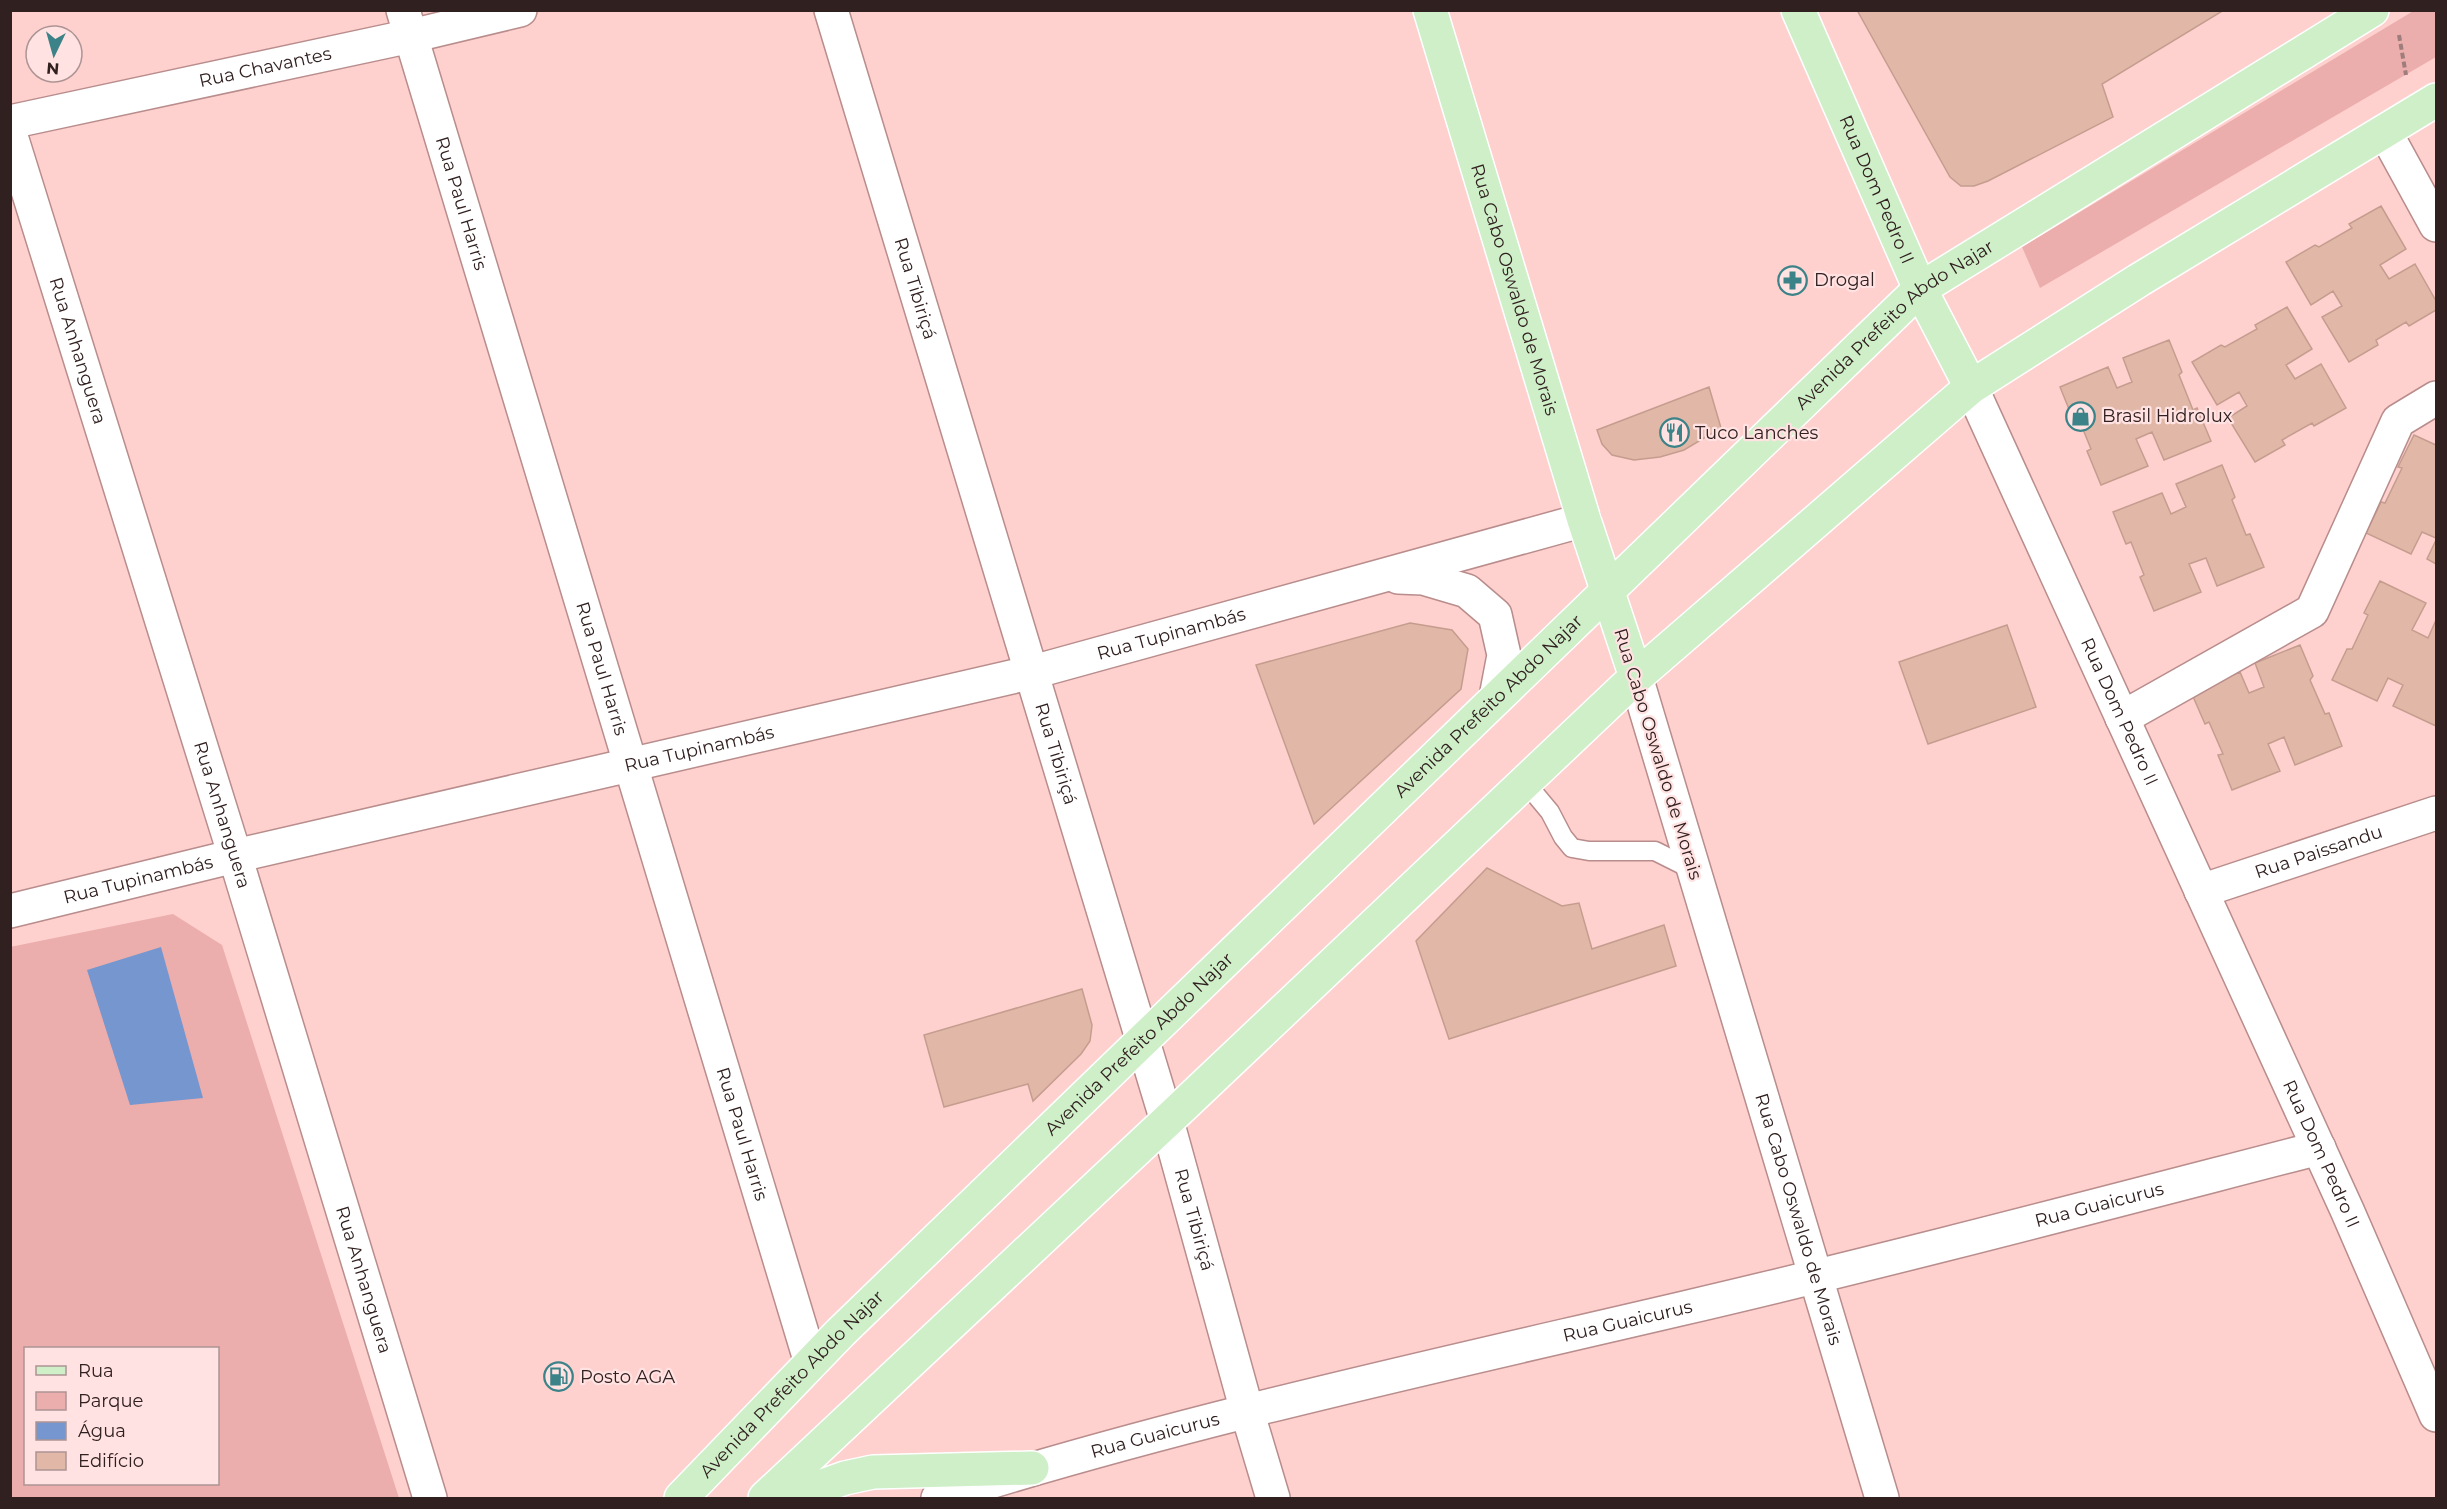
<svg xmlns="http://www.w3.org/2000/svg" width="2447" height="1509" font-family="Montserrat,sans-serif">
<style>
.green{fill:#ebaeac;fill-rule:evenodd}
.water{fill:#7596cf}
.building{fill:#e1b8a8;stroke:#c59d8e;stroke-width:1.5}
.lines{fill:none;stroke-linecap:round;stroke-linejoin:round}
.service-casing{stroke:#b88d8c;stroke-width:21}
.minor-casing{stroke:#b88d8c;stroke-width:36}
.tertiary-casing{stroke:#b88d8c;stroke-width:36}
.secondary-casing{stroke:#b88d8c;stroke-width:36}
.primary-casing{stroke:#fff;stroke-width:36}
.path{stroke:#9e7d7c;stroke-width:4;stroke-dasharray:6 3;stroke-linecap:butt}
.service{stroke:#fff;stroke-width:18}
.minor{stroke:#fff;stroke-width:33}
.tertiary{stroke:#fff;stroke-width:33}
.secondary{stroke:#fff;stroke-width:33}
.primary{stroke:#ceefc8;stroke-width:33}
.labels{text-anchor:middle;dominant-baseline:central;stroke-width:4.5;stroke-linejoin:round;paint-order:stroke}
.street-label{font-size:18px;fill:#312020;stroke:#ffe2e1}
.poi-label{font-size:18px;fill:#312020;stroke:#ffe2e1;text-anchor:start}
</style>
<rect width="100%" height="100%" fill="#fed0ce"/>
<path class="green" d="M2415,10L2436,11V57L2040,288L2022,247Z
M173,914L222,945L399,1498H11L10,947ZM26,1348H218V1484H26Z"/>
<path class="water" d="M161,947L203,1098L130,1105L87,970Z"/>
<path class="building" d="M1857,10H2224L2102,84L2113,117L1988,181L1974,186H1961L1950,177Z
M2381,206L2406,249L2380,265L2389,279L2415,264L2436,301V310L2409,326L2406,322L2376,340L2378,345L2349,362L2322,317L2342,306L2333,291L2311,305L2286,262L2315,245L2319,247L2352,228L2349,224Z
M2287,307L2312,349L2286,365L2295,379L2321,364L2346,408L2314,426L2312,423L2282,440L2285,445L2255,462L2228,418L2247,406L2239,392L2217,405L2192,362L2221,345L2225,347L2257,329L2255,325Z
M2169,340L2182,372L2179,375L2193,410L2197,408L2211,441L2164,460L2152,432L2136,439L2148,466L2101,485L2087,451L2091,449L2078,417L2073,419L2060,387L2108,367L2117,388L2132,382L2123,358Z
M1709,387L1721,428L1684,450L1660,457L1634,460L1612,455L1602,444L1597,430Z
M2414,435L2436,445V538L2422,532L2411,554L2366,533L2381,502L2385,503L2402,468L2398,467Z
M2222,465L2235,497L2232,500L2246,535L2250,534L2264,567L2217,586L2206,558L2189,564L2201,592L2154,611L2140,577L2144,575L2131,542L2126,544L2113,512L2162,493L2171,514L2186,507L2176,484Z
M2436,540V564L2427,559Z
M2380,581L2426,603L2412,630L2428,638L2436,620V726L2393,706L2403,685L2388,678L2377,701L2332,680L2347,649H2352L2368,615L2364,613Z
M1410,623L1452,630L1468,649L1461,689L1314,824L1256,665Z
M2007,625L2036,707L1928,744L1899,662Z
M2300,645L2313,676L2310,680L2325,714L2329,713L2342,746L2295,765L2284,737L2268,744L2280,771L2232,790L2218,755L2223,754L2209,722L2205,724L2191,692L2240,672L2249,693L2264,687L2255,663Z
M1487,868L1562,906L1579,903L1592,949L1664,925L1676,966L1449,1039L1416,941Z
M1082,989L1092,1025L1090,1041L1081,1054L1033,1101L1028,1084L944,1107L924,1035Z"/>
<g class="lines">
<defs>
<path id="service" d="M1525,782L1550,812L1563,837L1572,848L1589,851H1655L1693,870"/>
<g id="minor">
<path id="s1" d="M403,10L811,1363"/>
<path id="s2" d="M831,10L1167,1121L1247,1411L1273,1498"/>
<path id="s3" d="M10,122L411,36L520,10"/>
<path d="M2385,132L2436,225"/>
<path id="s4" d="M10,133L235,856L430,1498"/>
<path d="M1398,577L1423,578L1467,591L1495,615L1504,655L1496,697"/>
<path d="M2122,718L2312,611L2398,421L2436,398"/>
<path id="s5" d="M2201,891L2436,813"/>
<path id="s6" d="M10,911L235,856L1033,672L1584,520"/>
<path id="s7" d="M938,1498C1181,1421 1432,1367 1680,1309C1894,1259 2106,1203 2319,1148"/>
</g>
<g id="tertiary">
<path id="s8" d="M1636,677L1882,1498"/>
</g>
<g id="secondary">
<path id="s9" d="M1971,387L2347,1210L2436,1415"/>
</g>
<g id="primary">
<path id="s10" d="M1430,10L1584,520L1636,677"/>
<path id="s11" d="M1798,10L1920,289L1971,387"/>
<path id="s12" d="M681,1498L840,1333L1920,289L2372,10"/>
<path d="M765,1498L1167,1121L1636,677L1971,387L2139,280L2436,100"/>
<path d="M796,1498L817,1488L845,1478L873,1472L1032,1468"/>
</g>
</defs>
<use href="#service" class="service-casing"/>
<use href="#minor" class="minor-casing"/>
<use href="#tertiary" class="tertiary-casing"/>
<use href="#secondary" class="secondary-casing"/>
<use href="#primary" class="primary-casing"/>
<path class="path" d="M2399,35L2406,75"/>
<use href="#service" class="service"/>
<use href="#minor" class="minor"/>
<use href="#tertiary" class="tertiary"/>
<use href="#secondary" class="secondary"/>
<use href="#primary" class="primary"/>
</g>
<defs>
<symbol id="pharmacy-ring" viewBox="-11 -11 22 22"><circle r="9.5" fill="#ffe2e1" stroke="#3b8388" stroke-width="1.5"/><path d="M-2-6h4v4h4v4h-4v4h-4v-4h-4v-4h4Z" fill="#3b8388"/></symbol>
<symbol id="shop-ring" viewBox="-11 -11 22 22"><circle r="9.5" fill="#ffe2e1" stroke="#3b8388" stroke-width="1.5"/><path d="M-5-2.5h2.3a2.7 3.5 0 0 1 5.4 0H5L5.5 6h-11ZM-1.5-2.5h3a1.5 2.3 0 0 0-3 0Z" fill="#3b8388"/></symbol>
<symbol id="restaurant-ring" viewBox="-11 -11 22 22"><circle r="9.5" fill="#ffe2e1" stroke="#3b8388" stroke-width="1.5"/><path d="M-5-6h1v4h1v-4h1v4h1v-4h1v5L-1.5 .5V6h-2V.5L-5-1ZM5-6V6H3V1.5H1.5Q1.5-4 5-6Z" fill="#3b8388"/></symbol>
<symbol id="fuel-ring" viewBox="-11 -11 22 22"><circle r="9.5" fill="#ffe2e1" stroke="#3b8388" stroke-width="1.5"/><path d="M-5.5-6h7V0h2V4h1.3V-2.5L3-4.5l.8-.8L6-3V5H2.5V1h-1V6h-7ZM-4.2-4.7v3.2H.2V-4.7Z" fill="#3b8388"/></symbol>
</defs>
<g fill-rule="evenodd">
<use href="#pharmacy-ring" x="1776" y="264" width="33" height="33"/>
<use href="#shop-ring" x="2064" y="400" width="33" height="33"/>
<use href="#restaurant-ring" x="1658" y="416" width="33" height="33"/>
<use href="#fuel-ring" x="542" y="1360" width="33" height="33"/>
</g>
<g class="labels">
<g class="street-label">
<text stroke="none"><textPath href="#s3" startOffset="261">Rua Chavantes</textPath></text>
<text stroke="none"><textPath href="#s11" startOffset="196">Rua Dom Pedro II</textPath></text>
<text stroke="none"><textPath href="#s1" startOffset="202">Rua Paul Harris</textPath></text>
<text stroke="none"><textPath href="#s2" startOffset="291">Rua Tibiriçá</textPath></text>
<text stroke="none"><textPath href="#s10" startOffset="292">Rua Cabo Oswaldo de Morais</textPath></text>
<text stroke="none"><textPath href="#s12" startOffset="1689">Avenida Prefeito Abdo Najar</textPath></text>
<text stroke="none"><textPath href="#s4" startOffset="228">Rua Anhanguera</textPath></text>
<text stroke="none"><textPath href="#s6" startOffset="1194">Rua Tupinambás</textPath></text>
<text stroke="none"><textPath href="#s1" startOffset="688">Rua Paul Harris</textPath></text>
<text stroke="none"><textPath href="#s12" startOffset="1131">Avenida Prefeito Abdo Najar</textPath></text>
<text stroke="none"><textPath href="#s9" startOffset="357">Rua Dom Pedro II</textPath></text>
<text stroke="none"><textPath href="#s6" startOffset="708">Rua Tupinambás</textPath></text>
<text stroke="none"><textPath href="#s2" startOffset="777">Rua Tibiriçá</textPath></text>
<text transform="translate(1658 754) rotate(73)">Rua Cabo Oswaldo de Morais</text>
<text stroke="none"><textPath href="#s4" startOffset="714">Rua Anhanguera</textPath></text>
<text stroke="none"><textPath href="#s5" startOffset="124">Rua Paissandu</textPath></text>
<text stroke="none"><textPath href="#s6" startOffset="132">Rua Tupinambás</textPath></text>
<text stroke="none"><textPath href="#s12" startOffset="645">Avenida Prefeito Abdo Najar</textPath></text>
<text stroke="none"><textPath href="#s1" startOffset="1174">Rua Paul Harris</textPath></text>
<text stroke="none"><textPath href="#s9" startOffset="843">Rua Dom Pedro II</textPath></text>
<text stroke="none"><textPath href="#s7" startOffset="1198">Rua Guaicurus</textPath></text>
<text stroke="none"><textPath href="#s2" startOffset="1263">Rua Tibiriçá</textPath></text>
<text stroke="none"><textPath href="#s8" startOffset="566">Rua Cabo Oswaldo de Morais</textPath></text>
<text stroke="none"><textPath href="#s4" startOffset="1200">Rua Anhanguera</textPath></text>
<text stroke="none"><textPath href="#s7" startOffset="712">Rua Guaicurus</textPath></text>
<text stroke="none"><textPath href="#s12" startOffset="159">Avenida Prefeito Abdo Najar</textPath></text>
<text stroke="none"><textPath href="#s7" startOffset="226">Rua Guaicurus</textPath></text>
</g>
<g class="poi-label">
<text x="1814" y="280">Drogal</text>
<text x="2102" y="416">Brasil Hidrolux</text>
<text x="1695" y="433">Tuco Lanches</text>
<text x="580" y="1377">Posto AGA</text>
</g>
</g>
<rect width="2447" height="1509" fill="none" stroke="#312020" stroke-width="24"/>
<rect x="24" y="1347" width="195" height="138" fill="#ffe2e1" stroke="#ad9494" stroke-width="1.5"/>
<rect x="36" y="1366" width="30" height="9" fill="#ceefc8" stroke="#ad9494" stroke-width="1.5"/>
<text x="78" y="1377" font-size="18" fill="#312020">Rua</text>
<rect x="36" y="1392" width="30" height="18" fill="#ebaeac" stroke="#ad9494" stroke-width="1.5"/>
<text x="78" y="1407" font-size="18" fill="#312020">Parque</text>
<rect x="36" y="1422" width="30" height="18" fill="#7596cf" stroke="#ad9494" stroke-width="1.5"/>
<text x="78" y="1437" font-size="18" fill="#312020">Água</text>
<rect x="36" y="1452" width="30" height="18" fill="#e1b8a8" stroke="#ad9494" stroke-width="1.5"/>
<text x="78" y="1467" font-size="18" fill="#312020">Edifício</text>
<g transform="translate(54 54) rotate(185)"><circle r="28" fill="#ffe2e1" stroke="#ad9494" stroke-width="1.5"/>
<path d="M0-4.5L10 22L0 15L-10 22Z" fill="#3b8388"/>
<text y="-9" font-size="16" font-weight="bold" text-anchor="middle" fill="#312020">N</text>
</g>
</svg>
